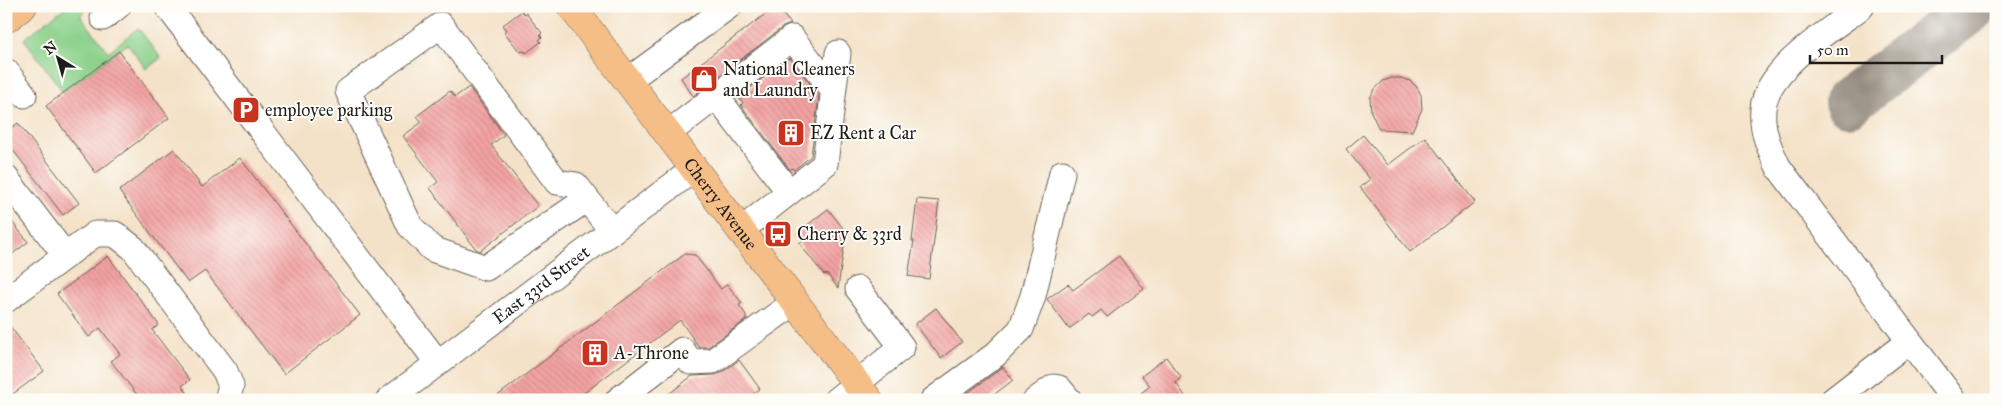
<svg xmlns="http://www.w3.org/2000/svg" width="2002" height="406" font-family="'IM FELL Great Primer',serif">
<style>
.green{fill:#8cd18b;stroke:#547654}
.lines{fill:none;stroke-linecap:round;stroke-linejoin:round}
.taxiway{stroke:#887f72;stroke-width:48}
.building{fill:url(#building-back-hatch)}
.minor-casing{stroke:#686158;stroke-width:27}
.major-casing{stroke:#686158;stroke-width:29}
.minor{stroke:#fff;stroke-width:25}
.major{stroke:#f6be87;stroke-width:28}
.labels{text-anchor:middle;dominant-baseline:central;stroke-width:4;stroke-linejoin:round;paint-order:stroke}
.poi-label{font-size:18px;fill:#1c1c1c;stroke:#fdfcf7;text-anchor:start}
.street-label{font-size:18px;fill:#1c1c1c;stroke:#fdfcf7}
</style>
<defs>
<pattern id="building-back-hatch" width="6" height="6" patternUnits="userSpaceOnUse" patternTransform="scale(1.25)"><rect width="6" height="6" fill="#f2a2a1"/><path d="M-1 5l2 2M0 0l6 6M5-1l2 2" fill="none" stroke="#cf8b8a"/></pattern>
</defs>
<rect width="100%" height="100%" fill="#fdfcf7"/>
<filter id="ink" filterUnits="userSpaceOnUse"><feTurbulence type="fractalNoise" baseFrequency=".02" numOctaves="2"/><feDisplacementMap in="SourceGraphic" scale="10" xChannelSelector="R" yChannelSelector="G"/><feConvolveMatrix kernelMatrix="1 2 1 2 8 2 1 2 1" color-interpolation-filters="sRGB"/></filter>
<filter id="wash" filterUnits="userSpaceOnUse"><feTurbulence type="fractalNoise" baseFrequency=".0096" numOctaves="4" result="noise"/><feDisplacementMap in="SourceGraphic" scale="20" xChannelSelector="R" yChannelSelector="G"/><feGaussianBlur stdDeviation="1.12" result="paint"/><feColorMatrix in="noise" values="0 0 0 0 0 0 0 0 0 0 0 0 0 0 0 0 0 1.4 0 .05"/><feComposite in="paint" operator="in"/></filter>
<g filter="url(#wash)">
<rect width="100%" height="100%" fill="#f4e2c8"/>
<path class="green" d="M67,6H91L80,15L108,52L138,28L161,58L146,69L128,44L63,92L24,39Z"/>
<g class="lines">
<path class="taxiway" d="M1848,102L1975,6"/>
</g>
<g id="blocks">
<path class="building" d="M776,6L791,24L783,27L693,96L681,78Z
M522,11L524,14L526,13L533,22L542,33L540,35L542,37L539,40L541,42L526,53L525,51L520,52L504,32L507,30L503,25Z
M119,51L169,118L96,173L46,106Z
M790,58L819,95L811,156L794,170L792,168L790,170L741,105L743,103L738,97Z
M1392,78H1401L1410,81L1417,87L1421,95L1422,109L1412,131L1379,129L1371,112L1370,98L1374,90L1383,81Z
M469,87L504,135L491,145L538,206L480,251L476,249L430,188L438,182L403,136L422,122L417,116L450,91L455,97Z
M18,123L79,203L63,215L6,141V132Z
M1363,135L1388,165L1425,137L1475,202L1410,252L1360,187L1370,179L1346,149Z
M174,149L202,187L240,158L360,315L284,374L205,271L188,283L119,191Z
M917,199L939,201L929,279L908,276L914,241H912Z
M828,209L846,232L838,288L827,274L824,275L799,243L803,241L797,233Z
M6,214L28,242L6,259Z
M685,254L695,255L721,289L727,284L742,303L739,305L746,315V320L708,347H699L680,320L575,400H492Z
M108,256L159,325L152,330L190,380L182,386L193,400H141L111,361L120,354L100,328L89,337L57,294Z
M1119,256L1144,289L1107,317L1101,310L1092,317L1089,314L1069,329L1047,299L1068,284L1073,290Z
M936,308L962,342L941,358L915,324Z
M6,321L44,371L6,399Z
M1166,357L1181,377L1176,383L1188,400H1132L1150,386L1142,376Z
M739,360L760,389L746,400H661L692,376L714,375L721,373Z
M1003,367L1013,380L987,400H958Z"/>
</g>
</g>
<g filter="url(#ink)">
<use href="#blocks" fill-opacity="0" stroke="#686158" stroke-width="1"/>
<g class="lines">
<defs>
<g id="minor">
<path d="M167,6L438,363"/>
<path d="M1862,6C1831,30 1766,68 1763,109C1761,131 1770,150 1779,168L1954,400"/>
<path d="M103,18L118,6"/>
<path d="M6,71L24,95"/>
<path d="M627,81L729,6"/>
<path d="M716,96L789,192"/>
<path d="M667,134L792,38L833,90"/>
<path d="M6,178L65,255"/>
<path d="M587,199L486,268L432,249L410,226L348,91L441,25L557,182L576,185L612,231"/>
<path d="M740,231L825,164L838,53"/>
<path d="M6,300L95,234H115L133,248L225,371L231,386L227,400"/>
<path id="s1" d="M389,400L694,169"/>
<path d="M618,400L682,350L691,362L713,361L795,302"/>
<path d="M836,400L902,347L858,289"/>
<path d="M933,400L995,355L1021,329L1033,296L1062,173"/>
<path d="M1036,400L1054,387L1059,388L1069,400"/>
<path d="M1833,400L1909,341"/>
</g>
<g id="major">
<path id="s2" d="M571,6L869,400"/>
<path d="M6,19L23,6"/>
</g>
</defs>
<use href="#minor" class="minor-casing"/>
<use href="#major" class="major-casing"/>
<use href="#minor" class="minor"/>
<use href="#major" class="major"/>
</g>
</g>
<defs>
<symbol id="shop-square" viewBox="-11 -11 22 22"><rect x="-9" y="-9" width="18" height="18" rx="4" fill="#c8321e" stroke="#fdfcf7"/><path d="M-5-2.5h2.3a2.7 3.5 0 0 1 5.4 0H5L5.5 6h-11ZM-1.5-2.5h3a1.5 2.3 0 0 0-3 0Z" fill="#fff"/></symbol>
<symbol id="parking-square" viewBox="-11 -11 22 22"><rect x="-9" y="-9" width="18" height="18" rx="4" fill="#c8321e" stroke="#fdfcf7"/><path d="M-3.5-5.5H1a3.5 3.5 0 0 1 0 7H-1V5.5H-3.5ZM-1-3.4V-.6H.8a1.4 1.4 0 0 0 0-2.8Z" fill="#fff"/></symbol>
<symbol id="building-square" viewBox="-11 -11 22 22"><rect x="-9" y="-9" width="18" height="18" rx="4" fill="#c8321e" stroke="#fdfcf7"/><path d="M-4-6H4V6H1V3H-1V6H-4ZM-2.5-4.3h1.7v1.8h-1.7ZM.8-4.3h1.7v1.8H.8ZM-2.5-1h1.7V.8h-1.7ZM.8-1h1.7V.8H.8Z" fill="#fff"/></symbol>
<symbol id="bus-square" viewBox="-11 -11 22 22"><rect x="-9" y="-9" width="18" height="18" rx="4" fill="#c8321e" stroke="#fdfcf7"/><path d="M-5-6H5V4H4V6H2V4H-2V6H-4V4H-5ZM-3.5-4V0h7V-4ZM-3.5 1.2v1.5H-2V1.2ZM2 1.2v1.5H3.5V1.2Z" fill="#fff"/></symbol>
</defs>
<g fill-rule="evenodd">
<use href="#shop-square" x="688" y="63" width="32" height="32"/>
<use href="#parking-square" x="230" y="94" width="32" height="32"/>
<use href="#building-square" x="775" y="117" width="32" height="32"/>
<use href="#bus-square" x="762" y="218" width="32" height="32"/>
<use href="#building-square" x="579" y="337" width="32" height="32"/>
</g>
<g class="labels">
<g class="poi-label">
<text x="723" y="69">National Cleaners<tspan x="723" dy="21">and Laundry</tspan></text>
<text x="265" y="110">employee parking</text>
<text x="810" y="133">EZ Rent a Car</text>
<text x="797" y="234">Cherry &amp; 33rd</text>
<text x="614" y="353">A-Throne</text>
</g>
<g class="street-label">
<text stroke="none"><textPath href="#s2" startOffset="248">Cherry Avenue</textPath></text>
<text stroke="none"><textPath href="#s1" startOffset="191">East 33rd Street</textPath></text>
</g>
</g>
<rect width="2002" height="406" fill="none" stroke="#fdfcf7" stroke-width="25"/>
<g transform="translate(58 58) rotate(323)" stroke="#fdfcf7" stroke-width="4" paint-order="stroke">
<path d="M0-4L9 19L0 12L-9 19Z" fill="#1c1c1c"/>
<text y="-8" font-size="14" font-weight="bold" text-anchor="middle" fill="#1c1c1c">N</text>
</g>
<path d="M1810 55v8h132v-8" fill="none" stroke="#1c1c1c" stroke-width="2.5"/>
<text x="1817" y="55" font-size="15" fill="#1c1c1c" stroke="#fdfcf7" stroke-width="4" paint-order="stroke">50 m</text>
</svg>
